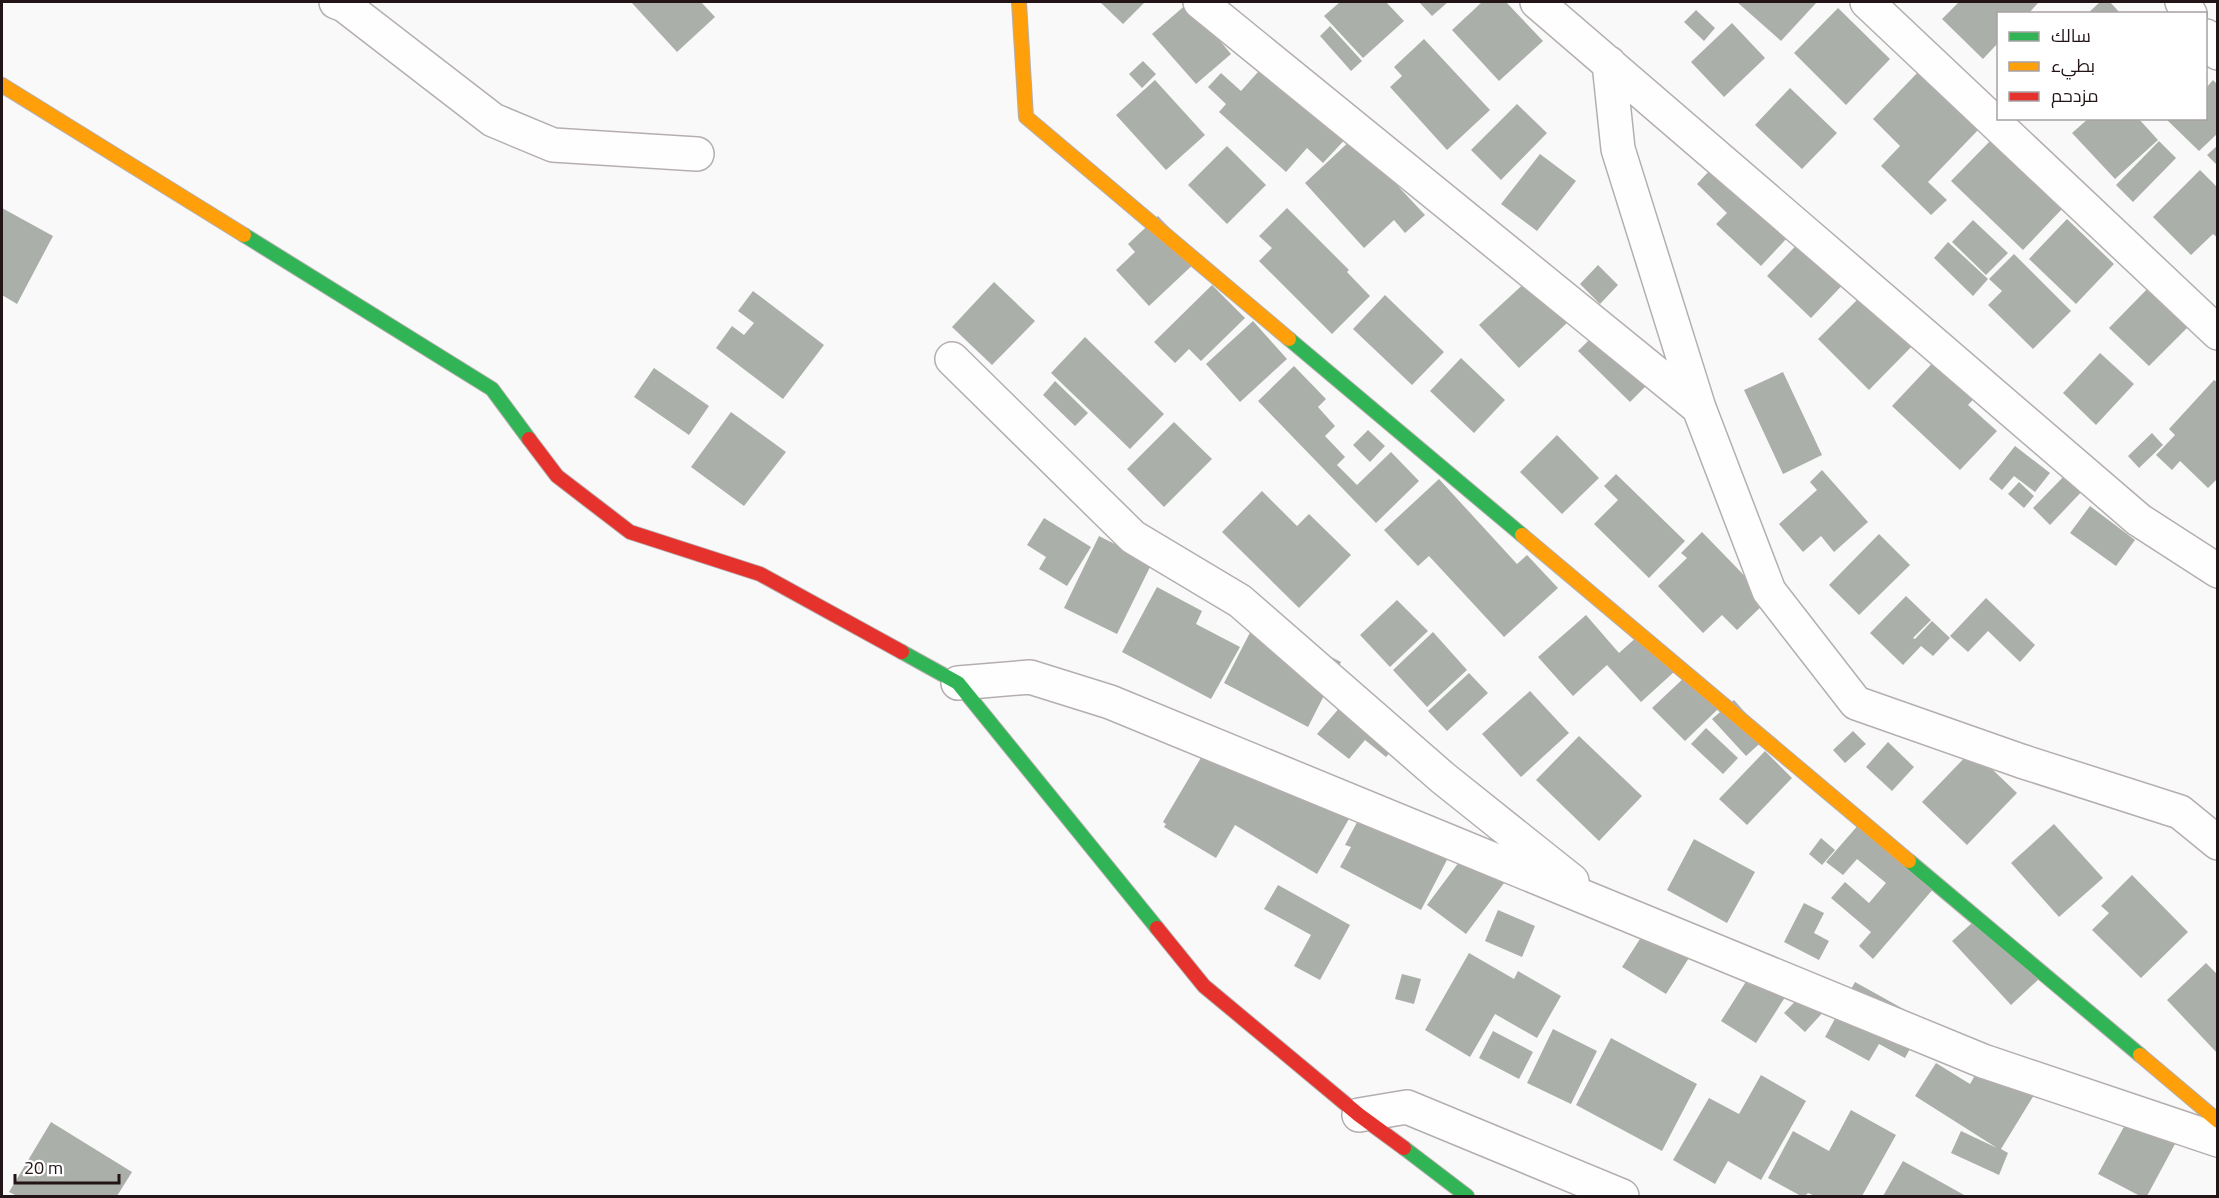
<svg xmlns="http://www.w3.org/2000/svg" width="2219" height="1198" font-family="'Titillium Web',Cairo,sans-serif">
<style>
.building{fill:#abafaa}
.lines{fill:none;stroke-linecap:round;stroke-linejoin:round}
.street-casing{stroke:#b5aeaf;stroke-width:36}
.fast-casing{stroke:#b5aeaf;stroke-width:16}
.slow-casing{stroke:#b5aeaf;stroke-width:16}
.jam-casing{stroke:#b5aeaf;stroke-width:16}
.street{stroke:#fefefe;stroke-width:33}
.fast{stroke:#30b455;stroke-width:14}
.slow{stroke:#ff9f0a;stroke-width:14}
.jam{stroke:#e5322d;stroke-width:14}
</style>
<rect width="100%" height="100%" fill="#f9f9f9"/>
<path class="building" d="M631,2H701L715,17L677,52Z
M1100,2H1145L1123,24Z
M1340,2H1386L1404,21L1363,58L1324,16Z
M1419,2H1448L1432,16Z
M1482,2H1506L1543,41L1499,81L1452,30Z
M1737,2H1817L1781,41Z
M1959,2H2036L2038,3L2028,14H1998V43L1983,59L1942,19Z
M2100,2H2110L2121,14H2087Z
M1188,3L1231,54L1196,84L1152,34Z
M1838,8L1890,59L1846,105L1794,53Z
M1696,10L1715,28L1704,41L1684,22Z
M1732,23L1765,58L1724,97L1691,62Z
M1330,26L1362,61L1351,71L1320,36Z
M1424,39L1490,110L1447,150L1390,87L1402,76L1394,67Z
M1274,54L1351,133L1323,163L1307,148L1286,172L1219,112L1226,104L1208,87L1221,73L1241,91Z
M1143,61L1156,74L1142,88L1129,74Z
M1920,70L1980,128L1928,182L1947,200L1931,215L1881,166L1900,146L1873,119Z
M1155,80L1205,135L1166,170L1116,115Z
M2213,80L2218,85V133L2199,151L2165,118H2206V88Z
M1790,88L1837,133L1802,169L1755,125Z
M1517,104L1547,133L1501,180L1471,150Z
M2089,118H2138L2158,140L2115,179L2072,133Z
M1353,138L1425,215L1405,233L1394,220L1364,248L1305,183Z
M1991,140L2062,209L2023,250L1951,181Z
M2159,141L2176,158L2133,202L2116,185Z
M2218,145V166L2207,155Z
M1227,146L1266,185L1227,224L1188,185Z
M1726,153L1801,223L1761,266L1716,224L1727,213L1697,184Z
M1540,154L1576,181L1537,231L1501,204Z
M2200,170L2218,188V238L2213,234L2191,255L2153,217Z
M2,208L53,236L17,304L2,295Z
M1287,208L1349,270L1347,272L1370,296L1332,334L1259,261L1272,248L1259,236Z
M1158,216L1199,259L1149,306L1116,270L1135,252L1128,244Z
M2067,219L2114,264L2076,304L2029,259Z
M1973,220L2008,253L1986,275L1952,242Z
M1808,233L1852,275L1811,318L1767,276Z
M1948,242L1988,279L1973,296L1934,258Z
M2014,254L2071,311L2033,349L1988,305L2002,291L1989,279Z
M1598,265L1618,285L1600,304L1580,284Z
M1529,279L1568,322L1519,368L1479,325Z
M2155,281L2195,320L2149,366L2109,328Z
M994,282L1035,321L992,365L952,327Z
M1212,285L1245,318L1201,361L1189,349L1175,363L1154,342Z
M1872,285L1922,336L1869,390L1818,339Z
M753,291L824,345L783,399L716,348L732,326L744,335L754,323L738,311Z
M1385,295L1444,352L1412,385L1353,329Z
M1253,321L1287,359L1240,402L1206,364Z
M1597,332L1649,383L1630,402L1578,351Z
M1085,337L1164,414L1130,449L1051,373Z
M2100,353L2134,384L2096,425L2063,393Z
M1940,355L1980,392L1968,405L1997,431L1960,470L1892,406Z
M1461,358L1505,400L1474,433L1430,391Z
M1294,366L1326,399L1318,407L1335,426L1325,436L1345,457L1337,465L1357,485L1391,452L1419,481L1376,523L1258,401Z
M654,368L709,406L689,435L634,397Z
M1783,372L1822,455L1783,474L1744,390Z
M2214,380L2218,383V478L2208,488L2180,461L2172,470L2156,455L2175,435L2169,429Z
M1055,381L1088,413L1075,426L1043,395Z
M731,412L786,452L744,506L691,467Z
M1174,422L1212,459L1164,507L1127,469Z
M1368,430L1385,446L1370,462L1353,445Z
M2152,433L2163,445L2139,468L2128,456Z
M1557,435L1599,478L1562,514L1520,472Z
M2015,446L2050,473L2035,492L2014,476L2002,490L1989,479Z
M1822,470L1868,522L1834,552L1821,536L1803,552L1779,524L1817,490L1810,482Z
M2069,471L2086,487L2050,525L2033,508Z
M1616,474L1685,541L1649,578L1594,524L1618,500L1604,486Z
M1439,479L1517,564L1527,555L1558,588L1504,637L1429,556L1418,566L1384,530Z
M2019,482L2034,496L2024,508L2008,494Z
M1262,491L1297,526L1309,514L1351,555L1299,608L1222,532Z
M2090,506L2135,540L2116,566L2070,533Z
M1044,518L1091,547L1067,586L1039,569L1046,557L1027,545Z
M1702,532L1768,600L1737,630L1722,615L1703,633L1658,586L1687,558L1681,553Z
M1879,534L1910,565L1859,615L1829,585Z
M1099,536L1152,563L1117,634L1064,608Z
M1157,587L1202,611L1196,624L1240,647L1211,699L1122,652Z
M1906,596L1931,620L1913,638L1915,639L1932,621L1950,638L1933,656L1921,646L1903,665L1870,633Z
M1986,598L2035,645L2020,662L1988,631L1968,652L1950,636Z
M1397,600L1428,631L1390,667L1360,635Z
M1586,615L1619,653L1639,635L1674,672L1641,702L1607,665L1573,696L1538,657Z
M1257,619L1341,662L1308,727L1224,683Z
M1433,632L1467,670L1427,707L1393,670Z
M1469,673L1488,693L1447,731L1428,711Z
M1687,675L1719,708L1685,741L1652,708Z
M1530,691L1569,733L1521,777L1482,734Z
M1347,699L1399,742L1386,757L1365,740L1349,759L1317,734Z
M1734,700L1767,737L1746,756L1712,719Z
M1706,728L1738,758L1723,774L1691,744Z
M1853,731L1866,744L1845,763L1833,750Z
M1215,734L1353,812L1317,874L1235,825L1216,858L1164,827L1166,824L1163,822Z
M1579,736L1642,796L1599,841L1536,780Z
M1888,742L1914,767L1892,791L1866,767Z
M1972,750L2017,793L1967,845L1922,802Z
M1765,751L1792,778L1747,825L1719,799Z
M1364,809L1450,854L1421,910L1340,867L1351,847L1345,845Z
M1860,823L1934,888L1873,959L1859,946L1871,932L1831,898L1845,882L1869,903L1886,883L1857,859L1843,875L1826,862Z
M2054,824L2103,878L2059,917L2011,863Z
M1821,838L1835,850L1822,865L1809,854Z
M1694,839L1755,872L1727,923L1667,890Z
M1474,842L1513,871L1466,934L1427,905Z
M2132,875L2188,932L2141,978L2092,930L2109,913L2101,906Z
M1278,885L1350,925L1320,980L1294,966L1311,935L1264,909Z
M1804,903L1824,913L1814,933L1829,941L1819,960L1784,942Z
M1498,910L1535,926L1522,957L1485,941Z
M1658,911L1701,939L1666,994L1622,967Z
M1982,914L2041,977L2011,1005L1952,941Z
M1469,953L1514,979L1518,971L1561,996L1537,1038L1495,1014L1470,1057L1425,1030Z
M1761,958L1796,980L1756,1043L1721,1021Z
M2206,963L2218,975V1054L2167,1000Z
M1402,974L1421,979L1414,1004L1395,999Z
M1855,982L1925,1021L1905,1058L1879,1044L1869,1061L1825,1037Z
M1806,990L1826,1009L1805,1032L1784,1013Z
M1553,1029L1597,1051L1571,1104L1527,1083Z
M1493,1031L1533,1052L1519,1079L1479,1058Z
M1611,1038L1697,1084L1662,1151L1576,1105Z
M1985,1058L2037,1090L2001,1149L2008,1153L1999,1175L1951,1153L1961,1131L1997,1148L1915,1096L1936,1063L1970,1084Z
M1761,1075L1806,1101L1761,1180L1728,1161L1715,1184L1673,1160L1709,1098L1739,1114Z
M2136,1105L2182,1131L2147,1196H2140L2098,1174Z
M1851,1110L1896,1135L1862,1196H1815L1808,1193L1805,1196H1801L1768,1178L1793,1131L1829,1151Z
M51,1122L132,1172L117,1196H17L9,1192Z
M1903,1161L1966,1196H1883Z"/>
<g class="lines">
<defs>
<path id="street" d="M336,2L344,5L493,120L553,145L697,154
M1200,2L1699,408
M1537,2L2139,520L2218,571
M1867,2L2218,333
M2182,2L2190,14
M2206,36L2218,53
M1609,63L1618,149L1699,408L1769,591L1856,703L2021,761L2180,812L2218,843
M952,359L1133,537L1240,601L1443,778L1572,881
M958,683L1030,677L1110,702L1983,1061L2218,1140
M1359,1115L1407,1107L1622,1196"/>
<path id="fast" d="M244,235L492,389L529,439
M1289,339L1522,535
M902,652L958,683L1157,928
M1909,861L2140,1055
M1404,1148L1467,1196"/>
<path id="slow" d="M1019,2L1026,117L1289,339
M2,85L244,235
M1522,535L1909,861
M2140,1055L2218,1121"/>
<path id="jam" d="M529,439L557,476L630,532L760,574L902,652
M1157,928L1204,986L1359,1115L1404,1148"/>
</defs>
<use href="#street" class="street-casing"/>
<use href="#fast" class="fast-casing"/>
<use href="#slow" class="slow-casing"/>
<use href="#jam" class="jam-casing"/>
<use href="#street" class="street"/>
<use href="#fast" class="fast"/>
<use href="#slow" class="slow"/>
<use href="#jam" class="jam"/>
</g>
<rect width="2219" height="1198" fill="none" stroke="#231517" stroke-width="6"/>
<rect x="1997" y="12" width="210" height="108" fill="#ffffff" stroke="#a7a1a2" stroke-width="1.5"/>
<rect x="2009" y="32" width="30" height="9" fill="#30b455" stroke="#a7a1a2" stroke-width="1.5"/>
<text x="2051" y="42" font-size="18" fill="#231517">سالك</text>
<rect x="2009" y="62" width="30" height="9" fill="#ff9f0a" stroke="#a7a1a2" stroke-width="1.5"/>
<text x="2051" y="72" font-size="18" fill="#231517">بطيء</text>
<rect x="2009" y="92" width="30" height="9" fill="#e5322d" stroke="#a7a1a2" stroke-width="1.5"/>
<text x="2051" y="102" font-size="18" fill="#231517">مزدحم</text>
<path d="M15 1174v9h104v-9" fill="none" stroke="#231517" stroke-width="3"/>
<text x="24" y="1174" font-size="18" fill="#231517" stroke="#ffffff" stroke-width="4.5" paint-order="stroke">20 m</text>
</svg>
